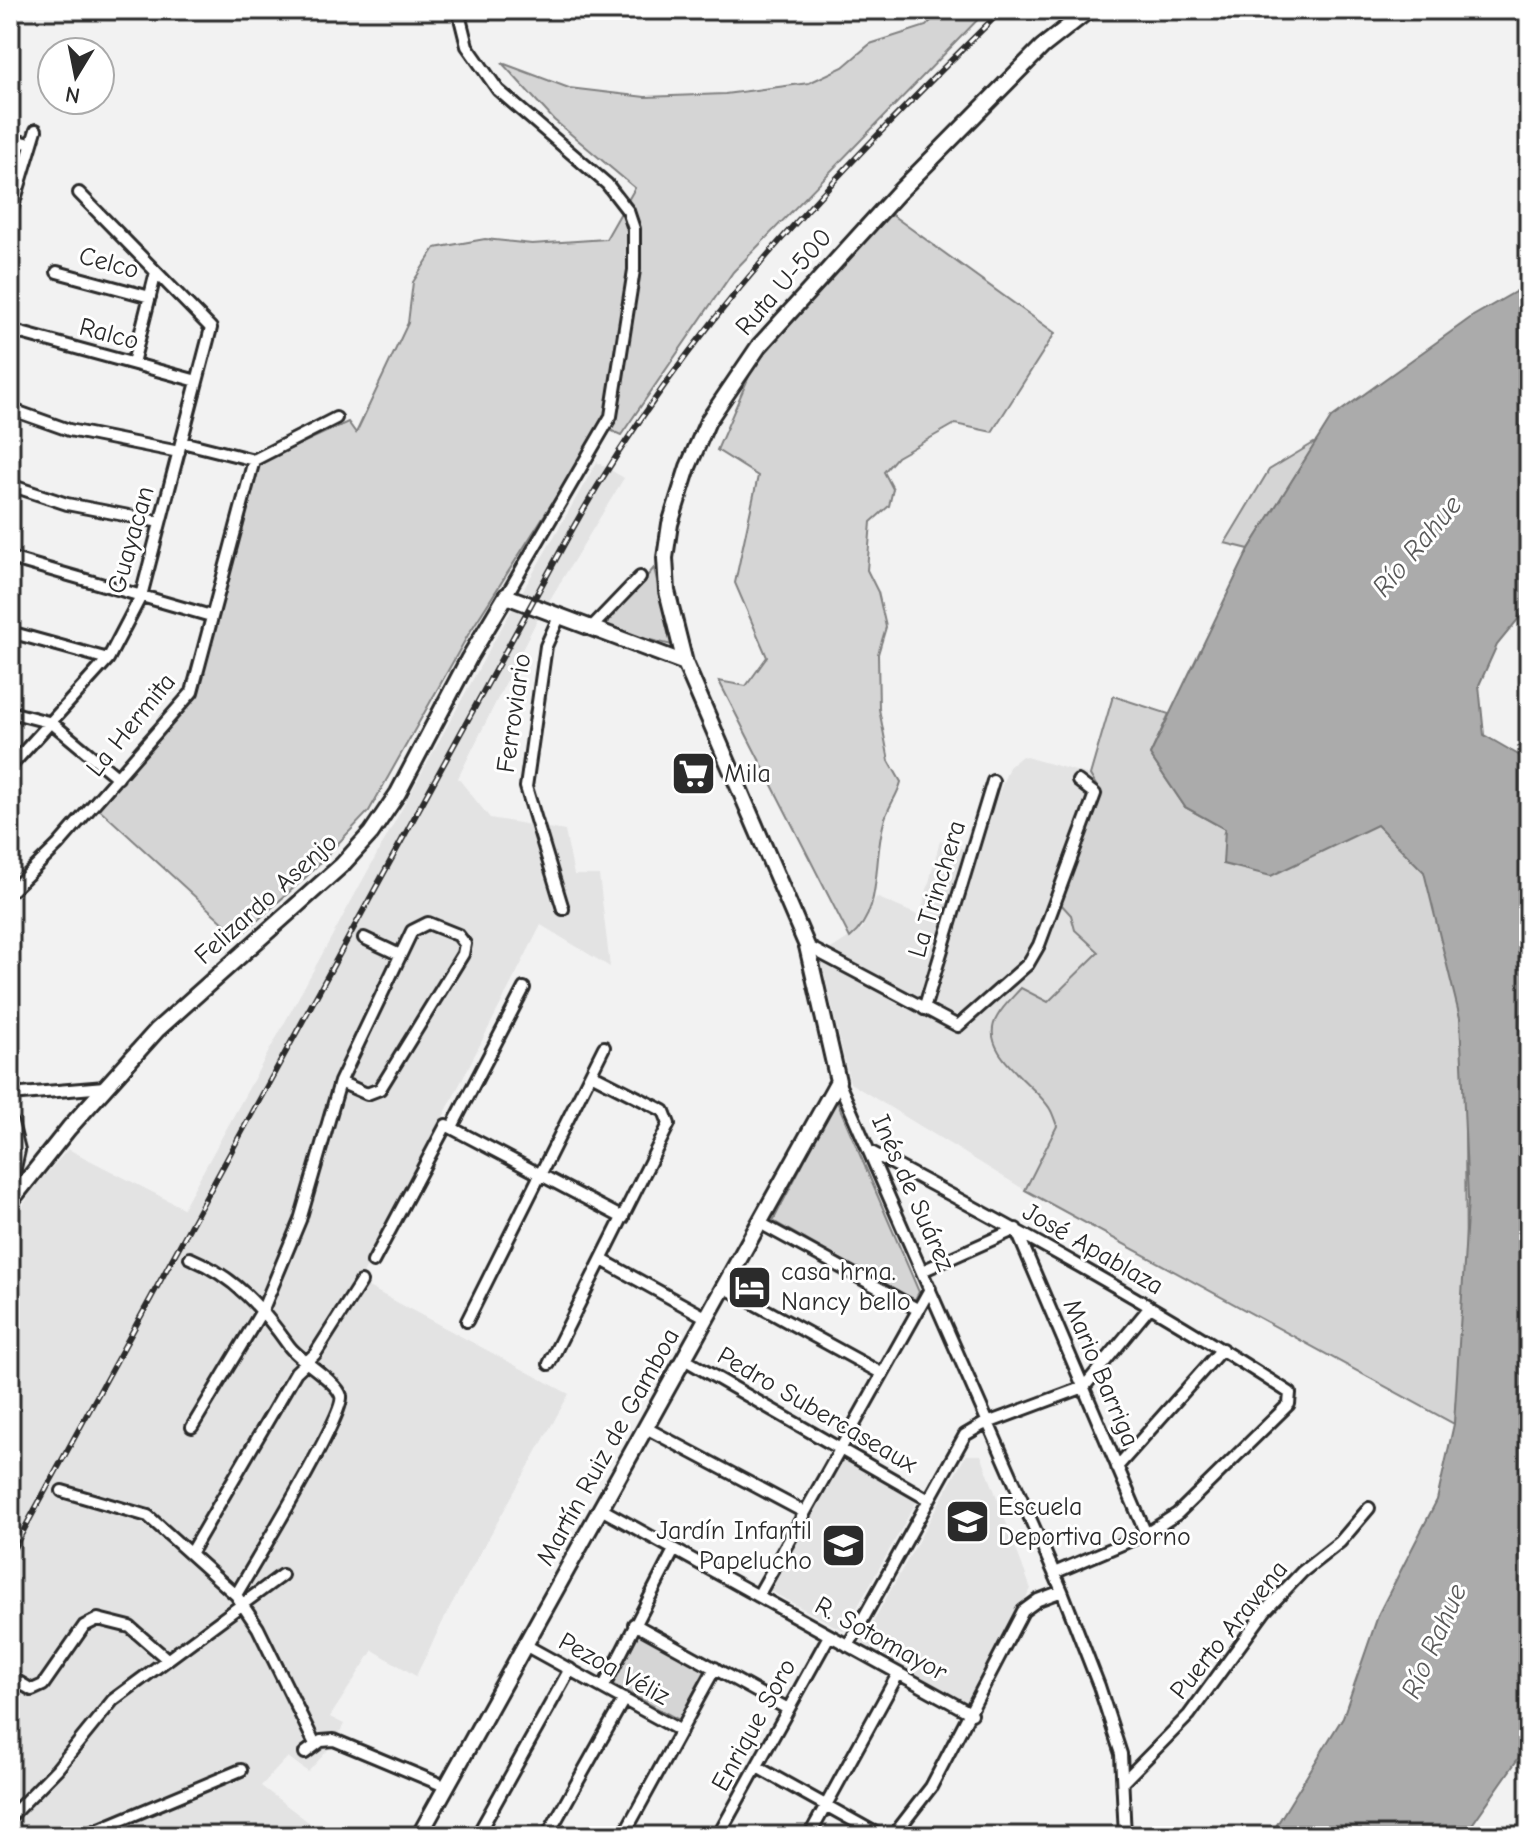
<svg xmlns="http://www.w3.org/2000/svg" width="1539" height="1846" font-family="'Comic Neue',sans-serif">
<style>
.built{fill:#e3e3e3}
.green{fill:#d5d5d5;stroke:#808080;stroke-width:2}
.water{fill:#ababab;stroke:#787878;stroke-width:2}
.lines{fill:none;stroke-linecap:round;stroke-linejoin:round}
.street-casing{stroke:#2b2b2b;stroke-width:16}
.secondary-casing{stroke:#2b2b2b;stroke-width:20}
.street{stroke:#fff;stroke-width:10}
.secondary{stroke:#fff;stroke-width:14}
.rail-casing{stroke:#2b2b2b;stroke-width:6}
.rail{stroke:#fff;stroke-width:3;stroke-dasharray:9;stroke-linecap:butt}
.labels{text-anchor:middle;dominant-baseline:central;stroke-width:6;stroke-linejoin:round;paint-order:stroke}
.street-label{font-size:26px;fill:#2b2b2b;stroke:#fff}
.poi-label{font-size:26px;fill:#2b2b2b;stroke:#fff;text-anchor:start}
.water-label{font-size:28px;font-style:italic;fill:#585858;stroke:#fff}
</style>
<rect width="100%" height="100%" fill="#f2f2f2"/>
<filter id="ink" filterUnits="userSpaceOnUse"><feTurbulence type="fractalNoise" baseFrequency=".0125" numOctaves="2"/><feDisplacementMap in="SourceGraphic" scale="16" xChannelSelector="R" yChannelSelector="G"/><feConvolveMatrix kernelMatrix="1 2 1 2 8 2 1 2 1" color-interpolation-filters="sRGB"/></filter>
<g filter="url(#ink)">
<path class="built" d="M597,462L624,478L535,624L458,778L490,818L565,831L574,875H599L610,967L541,925L359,1282L569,1394L450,1607L416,1676L373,1650L330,1717L344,1724L335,1742L308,1772L288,1757L261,1786L327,1836H10V1226L33,1189L68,1149L183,1208L495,639Z
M1022,756L1090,775L1100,792L1060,903L1071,915L1075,930L1099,952L999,1051L1012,1070L1050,1106L1057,1126L1025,1190L850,1083L820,956L862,929L876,897L920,916L940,841L975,853L1009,767Z
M966,1455H981L1031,1589L966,1703L860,1645Z
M843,1459L917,1501L844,1631L770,1591Z"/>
<path class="green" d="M941,10H987L733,272L621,435L601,426L468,635L369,811L307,876L239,937L97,807L193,696L246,498L259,463L348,422L356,433L408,323L413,282L435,248L485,239L532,244L606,239L635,188L554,120L502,63L569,88L645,97L725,94L809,83L843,67L870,44L926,26Z
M892,215L1055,333L992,432L955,424L897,457L884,472L893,489L889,506L871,522L867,570L878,592L886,627L878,654L879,709L889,761L901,782C897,797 887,808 884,822C872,863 884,910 850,938L719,681L746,686L767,657L735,583L758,476L717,450L753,367L882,220Z
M1317,441L1249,549L1225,543L1269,470Z
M654,568L672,645L602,629Z
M1113,696L1169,714L1150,755L1185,807L1225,829L1224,832L1237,823L1379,812L1434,867L1471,1016L1465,1128L1466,1276L1454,1424L1025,1190L1057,1126C1055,1121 1053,1114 1050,1109C1037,1085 976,1052 997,1017C1003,1006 1013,997 1021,988L1048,1002L1099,952L1075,930L1071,915L1060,903L1100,792L1090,775Z
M836,1099L919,1292L914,1301L773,1221Z
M637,1632L706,1669L679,1720L610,1683Z"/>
<path class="water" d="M1529,284V606L1497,645L1479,685L1484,735L1529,761V1743L1464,1836H1270L1343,1717L1379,1613L1437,1500L1454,1424L1468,1199L1460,1018L1424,872L1377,825L1271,876L1223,864L1225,829L1185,807L1150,755L1249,549L1331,418L1473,316Z"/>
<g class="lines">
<defs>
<path id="street" d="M458,10L467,46L498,90L607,184L628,211L634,229V270L611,416L506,596
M10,139L31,144
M10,216L36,130
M57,272L150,297
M10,330L197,381
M133,363L156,272
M10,409L69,430L179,452
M182,442L254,460
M10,485L67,504L160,522
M10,558L211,616
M559,617L546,646L526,787L563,909
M591,628L640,577
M10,632L108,659
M10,712L52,723L118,778
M10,767L108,659L141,596L211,328L79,193
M10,892L58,845L192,692L254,460L336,418
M364,938L400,955
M807,946L958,1026L1028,964L1039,945L1095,794L1078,781
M924,1009L993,781
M838,1081L1062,1591L1099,1686L1121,1754L1125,1836
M10,1095L105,1087
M453,1125L524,988
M869,1151C1012,1227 1154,1305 1290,1393L1289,1404L1177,1514L1146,1534L1054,1573
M760,1223L917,1309
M190,1258C235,1277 261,1307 289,1346C300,1361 337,1381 341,1396C346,1413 251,1569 236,1595
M602,1260L707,1318
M373,1262L446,1125L623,1218
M922,1271L1016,1229L1146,1534
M724,1287L881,1373
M467,1321L604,1047
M684,1359L929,1500
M549,1364L669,1124L664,1111L591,1074
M192,1427L263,1309L300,1220L340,1082L412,931L428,923L458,935L465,944L463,954L380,1089L367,1094L340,1082
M646,1428L804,1512
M1117,1467L1222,1349
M62,1491L148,1516L236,1595L258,1628L315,1744
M601,1509L972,1714
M191,1552L296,1372L315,1354L361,1282
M758,1596L930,1289
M634,1624L788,1709
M525,1645L681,1731
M848,1646L965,1435L982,1425L1084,1387L1150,1307
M10,1677L32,1690L43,1685L84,1626L98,1619L130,1627L167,1659
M603,1688L674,1550
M305,1753L321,1741L334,1740L447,1787
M757,1767L881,1836
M1124,1781L1189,1715L1265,1611L1302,1572L1340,1542L1369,1508
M10,1817L57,1769L113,1700L282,1575
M83,1836L241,1770
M477,1836L570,1669
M547,1836L624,1699
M623,1836L715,1668
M718,1836L829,1636
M809,1836L898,1674
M893,1836L931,1787L1023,1611L1038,1600L1062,1591"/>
<path id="secondary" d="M10,1123L17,1150L10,1181
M10,1202L69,1128L157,1030L342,865L371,833L398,793L469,658L506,596L685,663
M419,1836L838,1081L807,946L685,663L667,591L665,558L670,524L688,467L708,421L759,346L897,194L1042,47L1089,10"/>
</defs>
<use href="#street" class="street-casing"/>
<use href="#secondary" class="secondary-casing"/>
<use href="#street" class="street"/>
<use href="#secondary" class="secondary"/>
<defs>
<path id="rail" d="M10,1555L573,528C688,324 837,173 1002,10"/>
</defs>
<use href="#rail" class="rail-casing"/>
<use href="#rail" class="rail"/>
</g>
</g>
<defs>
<symbol id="supermarket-square" viewBox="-11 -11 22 22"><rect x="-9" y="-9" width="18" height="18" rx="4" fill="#2b2b2b" stroke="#fff"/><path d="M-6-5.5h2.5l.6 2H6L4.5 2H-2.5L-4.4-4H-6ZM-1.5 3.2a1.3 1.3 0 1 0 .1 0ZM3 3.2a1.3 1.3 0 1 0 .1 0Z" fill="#fff"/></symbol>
<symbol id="hotel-square" viewBox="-11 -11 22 22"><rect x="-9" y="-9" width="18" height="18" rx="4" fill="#2b2b2b" stroke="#fff"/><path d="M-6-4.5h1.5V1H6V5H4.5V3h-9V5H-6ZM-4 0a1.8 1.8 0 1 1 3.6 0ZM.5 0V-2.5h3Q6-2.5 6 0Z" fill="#fff"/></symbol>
<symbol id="school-square" viewBox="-11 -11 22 22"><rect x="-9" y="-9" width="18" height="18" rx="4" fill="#2b2b2b" stroke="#fff"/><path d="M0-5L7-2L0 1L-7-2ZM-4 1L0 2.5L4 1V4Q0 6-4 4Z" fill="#fff"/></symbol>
</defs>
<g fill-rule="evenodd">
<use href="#supermarket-square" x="668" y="748" width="51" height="51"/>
<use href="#hotel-square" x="724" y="1262" width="51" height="51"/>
<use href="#school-square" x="942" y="1496" width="51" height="51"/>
<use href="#school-square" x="818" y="1520" width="51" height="51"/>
</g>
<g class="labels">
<g class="street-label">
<text transform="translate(109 263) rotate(15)">Celco</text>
<text transform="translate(784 282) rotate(-49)">Ruta U-500</text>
<text transform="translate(109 334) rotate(15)">Ralco</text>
<text transform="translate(131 540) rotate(-74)">Guayacan</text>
<text transform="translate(514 713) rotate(-82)">Ferroviario</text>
<text transform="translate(131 725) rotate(-51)">La Hermita</text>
<text transform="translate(937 889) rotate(-73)">La Trinchera</text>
<text transform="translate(266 899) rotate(-42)">Felizardo Asenjo</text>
<text transform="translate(913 1193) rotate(66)">Inés de Suárez</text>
<text transform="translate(1093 1249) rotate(30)">José Apablaza</text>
<text transform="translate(1101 1373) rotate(67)">Mario Barriga</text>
<text transform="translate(817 1410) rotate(30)">Pedro Subercaseaux</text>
<text transform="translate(608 1447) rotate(-61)">Martín Ruiz de Gamboa</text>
<text transform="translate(1229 1630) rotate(-51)">Puerto Aravena</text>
<text transform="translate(881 1639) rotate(29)">R. Sotomayor</text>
<text transform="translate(614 1669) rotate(29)">Pezoa Véliz</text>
<text transform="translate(754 1725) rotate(-61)">Enrique Soro</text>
</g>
<g class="poi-label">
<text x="724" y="774">Mila</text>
<text x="781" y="1272">casa hrna.<tspan x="781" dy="30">Nancy bello</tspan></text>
<text x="998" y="1507">Escuela<tspan x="998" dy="30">Deportiva Osorno</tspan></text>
<text x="812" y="1531" text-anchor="end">Jardín Infantil<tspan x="812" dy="30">Papelucho</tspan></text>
</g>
<g class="water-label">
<text transform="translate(1417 546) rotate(-50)">Río Rahue</text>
<text transform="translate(1434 1641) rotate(-66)">Río Rahue</text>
</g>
</g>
<rect width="1539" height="1846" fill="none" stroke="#fff" stroke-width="40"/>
<rect x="20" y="20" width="1499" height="1806" fill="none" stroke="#2b2b2b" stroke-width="3" filter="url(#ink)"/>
<g transform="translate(76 76) rotate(190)"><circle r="38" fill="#ffffff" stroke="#aaaaaa" stroke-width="2"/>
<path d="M0-6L14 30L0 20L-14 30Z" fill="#2b2b2b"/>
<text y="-12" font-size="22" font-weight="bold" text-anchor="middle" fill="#2b2b2b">N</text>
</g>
</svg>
